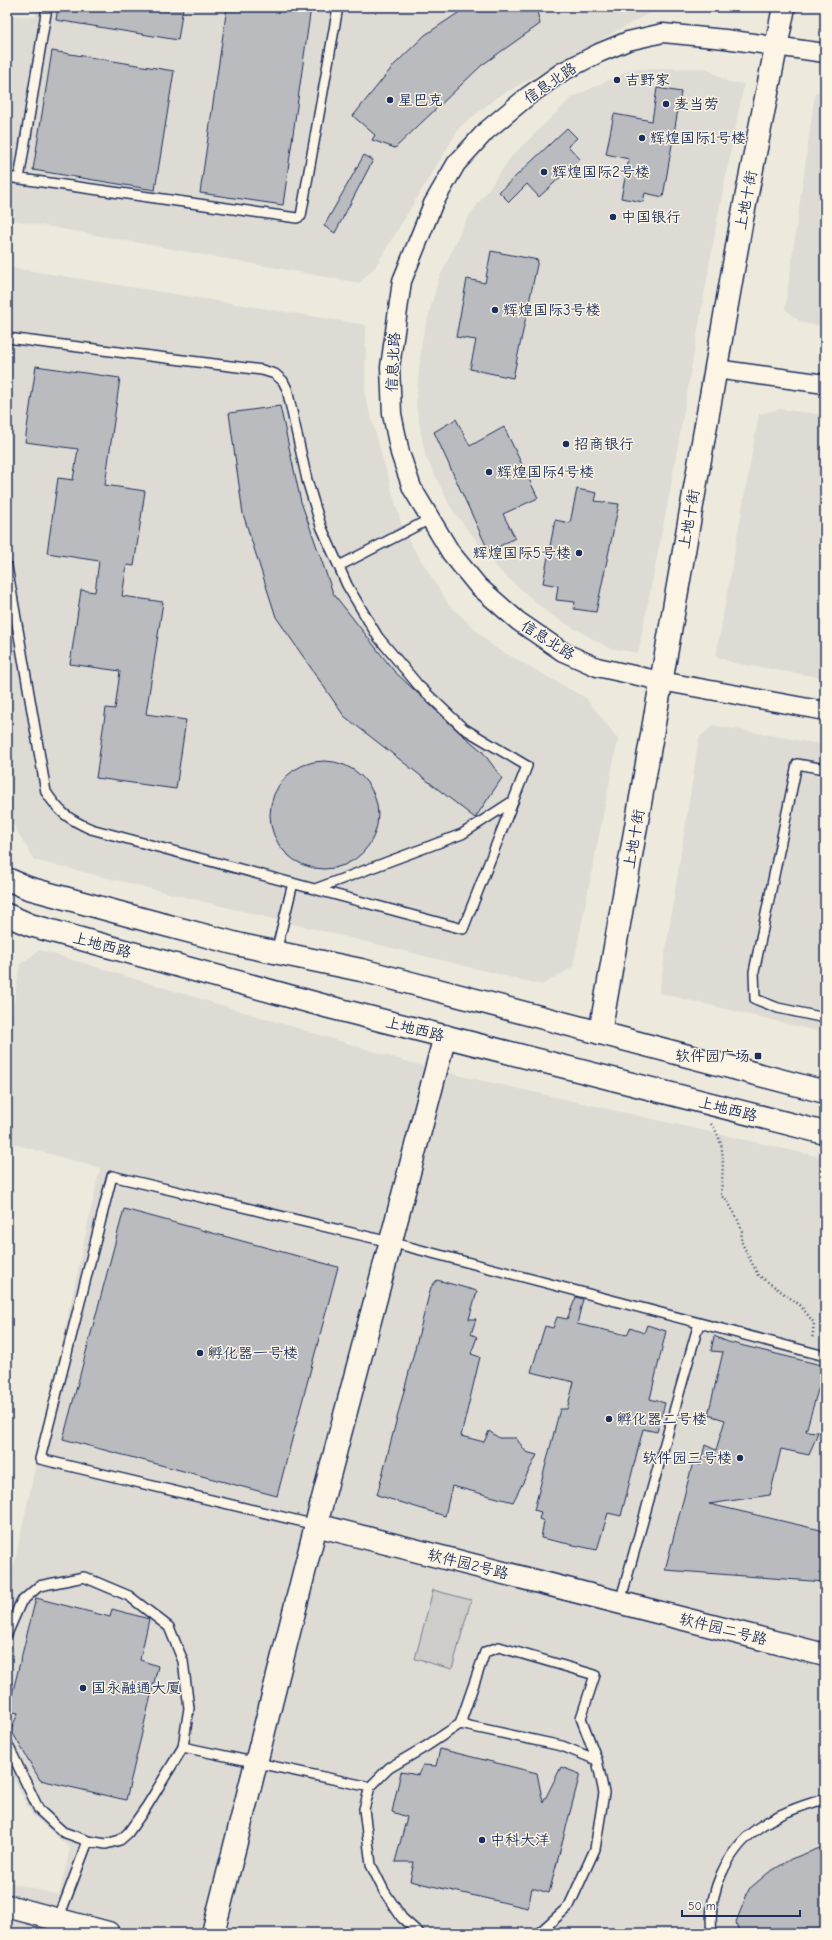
<svg xmlns="http://www.w3.org/2000/svg" width="832" height="1940" font-family="'Comic Neue','LXGW WenKai TC',sans-serif">
<style>
.built{fill:#dedbd4}
.green{fill:#cfcdca;stroke:#757e94}
.building{fill:#babbbe;stroke:#1b2f5e}
.lines{fill:none;stroke-linecap:round;stroke-linejoin:round}
.lane-casing{stroke:#1b2f5e;stroke-width:12}
.street-casing{stroke:#1b2f5e;stroke-width:21}
.secondary-casing{stroke:#1b2f5e;stroke-width:25}
.primary-casing{stroke:#1b2f5e;stroke-width:25}
.path{stroke:#1b2f5e;stroke-width:2.5;stroke-dasharray:1 3;stroke-linecap:butt}
.lane{stroke:#fcf5e5;stroke-width:9}
.street{stroke:#fcf5e5;stroke-width:18}
.secondary{stroke:#fcf5e5;stroke-width:22}
.primary{stroke:#fcf5e5;stroke-width:22}
.poi-dot{fill:#1b2f5e;stroke:#fcf5e5;stroke-width:1.5}
.labels{text-anchor:middle;dominant-baseline:central;stroke-width:3;stroke-linejoin:round;paint-order:stroke}
.poi-label{font-size:15px;fill:#1b2f5e;stroke:#fcf5e5;text-anchor:start}
.street-label{font-size:15px;fill:#1b2f5e;stroke:#fcf5e5}
</style>
<rect width="100%" height="100%" fill="#eee9dd"/>
<filter id="ink" filterUnits="userSpaceOnUse"><feTurbulence type="fractalNoise" baseFrequency=".025" numOctaves="2"/><feDisplacementMap in="SourceGraphic" scale="8" xChannelSelector="R" yChannelSelector="G"/><feConvolveMatrix kernelMatrix="1 2 1 2 8 2 1 2 1" color-interpolation-filters="sRGB"/></filter>
<g filter="url(#ink)">
<path class="built" d="M37,7H674L649,13L496,98L460,127L375,267L359,283L7,219V15L35,17Z
M706,68L728,82L744,84L717,221L670,491L638,653L609,648L549,614L499,570L451,508L425,455L416,404L422,339L438,281L465,222L511,157L571,98L632,69Z
M825,89V327L802,323L785,309L815,93Z
M7,267L366,325L365,396L404,533L449,605L494,647L586,698L618,739L573,967L542,985L34,860L9,817L7,801Z
M780,409L825,415V678L734,663L716,656L759,414Z
M713,725L825,745V1033L659,993L699,738Z
M40,950L435,1070L825,1158V1933H7V1882L59,1895L70,1848L32,1815L7,1766V1597L100,1168L7,1142V1046L20,964Z"/>
<path class="green" d="M433,1590L471,1600L452,1669L415,1659Z"/>
<path class="building" d="M58,7H183L178,40L56,20Z
M227,7H311L283,205L200,193Z
M467,7H536L540,24L482,65L395,148L372,140L375,135L353,116L394,65L425,35Z
M52,51L174,71L155,190L33,170Z
M657,88L681,92L663,197L645,193L643,202L621,198L629,159L606,154L614,114L652,121Z
M567,128L577,138L568,146L580,159L539,197L527,184L509,202L499,192Z
M364,155L373,160L335,233L324,226Z
M491,251L538,260L513,378L470,369L476,340L456,337L467,279L485,283Z
M36,366L120,378L105,485L145,491L134,566L127,565L122,596L163,602L146,714L186,720L176,789L96,778L106,708L115,709L120,671L70,664L81,590L95,592L99,561L47,553L58,478L73,480L78,449L25,442Z
M280,406L301,502L333,593L394,671L459,732L482,751L502,778L475,818L344,716L276,617L243,514L229,413Z
M456,419L470,446L504,427L538,498L503,514L515,538L489,552L434,432Z
M577,489L597,493L595,501L619,504L596,612L574,609L575,602L556,600L558,586L543,583L555,520L570,523Z
M270 815a54 54 0 1 1 108 0a54 54 0 1 1-108 0Z
M124,1209L338,1267L277,1496L63,1439Z
M437,1280L477,1291L469,1319H476L471,1334L477,1337L471,1354L480,1357L461,1436L484,1442L489,1431L499,1438H516L526,1452L537,1455L513,1502L452,1486L445,1516L377,1495L431,1287Z
M576,1297L583,1299L577,1324L627,1335L630,1328L644,1333L647,1325L666,1331L650,1399L665,1403L657,1432L643,1429L621,1516L608,1513L597,1550L541,1538L544,1521L539,1519L541,1512L534,1510L560,1409H567L574,1382L531,1372L545,1326L553,1328L557,1317L567,1319Z
M714,1336L728,1342L825,1366L806,1431L818,1432L809,1455L781,1449L770,1495L709,1504L825,1531V1582L665,1570L693,1462L700,1465L705,1445L716,1450L725,1420L708,1415L723,1352L711,1351Z
M36,1598L110,1617L112,1609L149,1619L140,1660L158,1666L126,1800L40,1780L11,1730L18,1713L8,1711Z
M440,1749L537,1773L543,1803L561,1767L580,1774L549,1893L532,1888L528,1908L410,1881L414,1862H395L407,1817L392,1812L401,1772L418,1775L423,1765L436,1766Z
M825,1846V1933H739L736,1922L749,1889L768,1873L791,1859Z"/>
<g class="lines">
<defs>
<path id="lane" d="M7,177L297,218L301,216L338,7
M19,179L47,7
M7,338L262,370L275,374L283,381L287,389L307,480L321,526L347,585L378,637L418,685L463,728L527,766L463,929L91,829C68,819 60,813 46,792L7,566
M339,566L430,519
M825,769L797,764L754,972L755,999L778,1008L825,1018
M315,889L462,834L513,801
M276,952L293,883
M316,1525L40,1459L112,1176L390,1242L825,1356
M620,1602L699,1323
M7,1634L21,1602L39,1586L84,1577L129,1596L169,1627L183,1661L189,1708L183,1747L147,1806L128,1833L120,1840L106,1844L88,1841L63,1832L39,1810L7,1743
M460,1724L562,1746L597,1760
M183,1747L370,1787
M56,1933L58,1920L88,1841
M419,1933L402,1918L384,1891L371,1865L364,1809L370,1787L389,1768L425,1747L460,1724L485,1652L499,1647L595,1675L581,1718L597,1760L604,1793L595,1849L569,1906L539,1933
M712,1933C707,1894 726,1851 758,1828C776,1815 803,1805 825,1799"/>
<path id="street" d="M825,53L725,39L663,33L628,41L599,53L562,72L528,96L486,131L456,164L433,204L402,281L390,367L392,414L400,453L412,488L451,553L478,586L518,621L563,652L597,667L661,681L825,711
M716,369L825,384"/>
<path id="secondary" d="M600,1033L741,224L784,7
M316,1525L825,1655
M7,1906L108,1933
M213,1933L316,1525L445,1036"/>
<path id="primary" d="M7,879L28,888L146,920L241,945L361,970L825,1092
M7,915L30,925L329,1007L825,1133"/>
</defs>
<use href="#lane" class="lane-casing"/>
<use href="#street" class="street-casing"/>
<use href="#secondary" class="secondary-casing"/>
<use href="#primary" class="primary-casing"/>
<path class="path" d="M7,958V965
M711,1124C728,1145 722,1171 721,1196L727,1200L737,1218L742,1230L741,1241L758,1275L800,1305L814,1323L812,1340"/>
<use href="#lane" class="lane"/>
<use href="#street" class="street"/>
<use href="#secondary" class="secondary"/>
<use href="#primary" class="primary"/>
</g>
</g>
<g class="poi-dot">
<circle cx="617" cy="80" r="4"/>
<circle cx="390" cy="100" r="4"/>
<circle cx="666" cy="104" r="4"/>
<circle cx="642" cy="138" r="4"/>
<circle cx="544" cy="172" r="4"/>
<circle cx="613" cy="217" r="4"/>
<circle cx="495" cy="310" r="4"/>
<circle cx="566" cy="444" r="4"/>
<circle cx="489" cy="472" r="4"/>
<circle cx="579" cy="553" r="4"/>
<rect x="754" y="1052" width="8" height="8" rx="2"/>
<circle cx="200" cy="1353" r="4"/>
<circle cx="609" cy="1419" r="4"/>
<circle cx="740" cy="1458" r="4"/>
<circle cx="83" cy="1688" r="4"/>
<circle cx="482" cy="1840" r="4"/>
</g>
<g class="labels">
<g class="poi-label">
<text x="625" y="80">吉野家</text>
<text x="398" y="100">星巴克</text>
<text x="674" y="104">麦当劳</text>
<text x="650" y="138">辉煌国际1号楼</text>
<text x="552" y="172">辉煌国际2号楼</text>
<text x="621" y="217">中国银行</text>
<text x="503" y="310">辉煌国际3号楼</text>
<text x="574" y="444">招商银行</text>
<text x="497" y="472">辉煌国际4号楼</text>
<text x="571" y="553" text-anchor="end">辉煌国际5号楼</text>
<text x="750" y="1056" text-anchor="end">软件园广场</text>
<text x="208" y="1353">孵化器一号楼</text>
<text x="617" y="1419">孵化器二号楼</text>
<text x="732" y="1458" text-anchor="end">软件园三号楼</text>
<text x="91" y="1688">国永融通大厦</text>
<text x="490" y="1840">中科大洋</text>
</g>
<g class="street-label">
<text transform="translate(550 83) rotate(-34)">信息北路</text>
<text transform="translate(746 200) rotate(-79)">上地十街</text>
<text transform="translate(393 362) rotate(-87)">信息北路</text>
<text transform="translate(689 519) rotate(-80)">上地十街</text>
<text transform="translate(548 640) rotate(32)">信息北路</text>
<text transform="translate(634 839) rotate(-80)">上地十街</text>
<text transform="translate(102 945) rotate(15)">上地西路</text>
<text transform="translate(415 1029) rotate(14)">上地西路</text>
<text transform="translate(728 1109) rotate(14)">上地西路</text>
<text transform="translate(468 1564) rotate(14)">软件园2号路</text>
<text transform="translate(723 1629) rotate(14)">软件园二号路</text>
</g>
</g>
<rect width="832" height="1940" fill="none" stroke="#fcf5e5" stroke-width="24"/>
<rect x="12" y="12" width="808" height="1916" fill="none" stroke="#1b2f5e" stroke-width="1.5" filter="url(#ink)"/>
<path d="M682 1910v6h118v-6" fill="none" stroke="#1b2f5e" stroke-width="2"/>
<text x="688" y="1910" font-size="12" fill="#1b2f5e" stroke="#fcf5e5" stroke-width="3" paint-order="stroke">50 m</text>
</svg>
